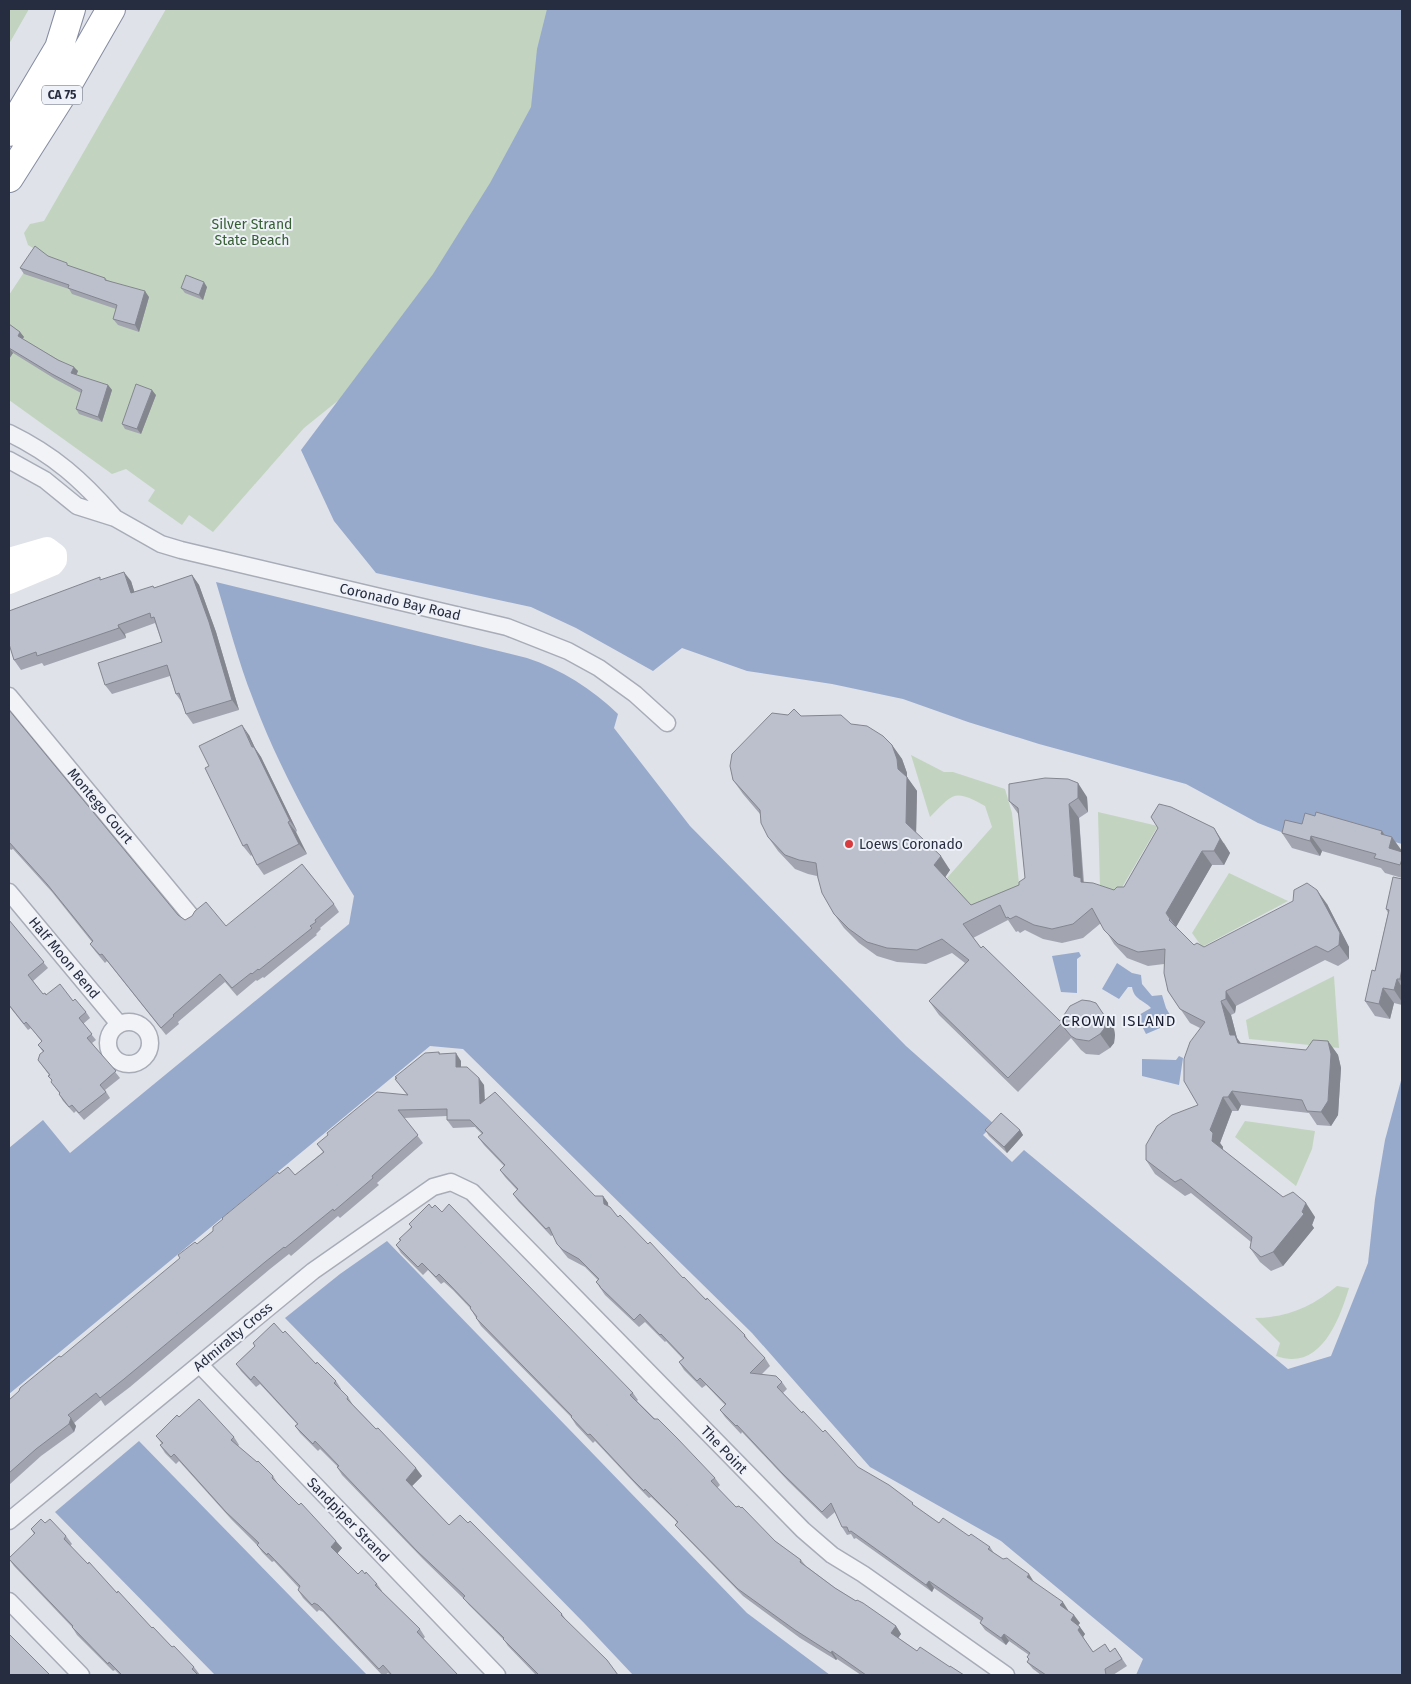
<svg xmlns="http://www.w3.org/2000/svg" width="1411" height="1684" font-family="'Fira Sans',sans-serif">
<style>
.green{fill:#c2d4bf}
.water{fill:#97aacc}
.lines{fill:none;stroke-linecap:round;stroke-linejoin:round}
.street-casing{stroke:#a8acb7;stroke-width:19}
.highway-casing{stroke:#858ca1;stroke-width:30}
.street{stroke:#f2f3f7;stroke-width:16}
.secondary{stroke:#fff;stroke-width:24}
.highway{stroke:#fff;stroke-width:28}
.wall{fill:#a2a5af}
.shaded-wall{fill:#84868f}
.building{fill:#bcc0cc;stroke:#84868f}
.poi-dot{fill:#d83b3e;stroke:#eef1f7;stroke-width:2}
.labels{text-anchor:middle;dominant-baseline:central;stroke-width:4;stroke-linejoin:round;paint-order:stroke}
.shield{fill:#eef1f7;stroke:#636878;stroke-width:1}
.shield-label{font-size:12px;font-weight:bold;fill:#272d41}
.park-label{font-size:14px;fill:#355e33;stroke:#eef1f7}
.street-label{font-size:14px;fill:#272d41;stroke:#eef1f7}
.poi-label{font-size:14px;fill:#272d41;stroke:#eef1f7;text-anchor:start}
.neighbourhood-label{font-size:15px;letter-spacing:1px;fill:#191e32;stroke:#eef1f7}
</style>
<rect width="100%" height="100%" fill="#dfe2e9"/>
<path class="green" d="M9,9H29L9,44Z
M166,9H586L581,25L391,358L304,428L213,532L189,515L182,525L148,501L155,490L126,469L112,474L9,400V295L38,251L28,245L24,233L30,224L44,221Z
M911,755L944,772H953L1005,789L1012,813L1020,894L977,912L947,878L992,827L985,806C954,789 954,793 930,817Z
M1098,812L1158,826L1117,896L1100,888Z
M1229,873L1288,901L1202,947L1192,933Z
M1334,976L1339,1048L1249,1039L1246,1020Z
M1245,1121L1315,1131L1312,1149L1296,1186L1235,1137Z
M1337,1286L1349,1288C1339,1321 1320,1372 1276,1356L1280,1343L1255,1318C1287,1318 1313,1306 1337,1286Z"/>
<path class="water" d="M547,9H1402V844L1328,823L1289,835L1258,823L1186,784L1039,744L968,722L903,699L832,684L747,671L682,648L653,671L576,628L531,607L376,573L334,521L301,450L433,274L490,183L531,107L537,49Z
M216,582L527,658C561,669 592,689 618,714L614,728L690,826L906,1046L994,1124L983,1135L1012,1162L1024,1150L1288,1369L1331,1356L1368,1263L1375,1199L1385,1140L1402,1077V1675H1136L1143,1659L1001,1541L870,1467L752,1333L463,1049L430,1046L9,1394V1148L43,1120L70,1153L349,924L354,896C315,833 279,768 253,699C238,661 228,621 216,582Z
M1079,952L1081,956L1077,959V993L1061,992L1052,956Z
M1117,963L1132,973L1141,975L1142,984L1152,996L1162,995L1166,1008L1174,1022L1146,1034L1137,1016L1151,1008C1144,1000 1134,1000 1132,987H1128L1119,999L1102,989Z
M1179,1056L1183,1058L1179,1085L1142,1076V1059L1176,1060Z
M387,1241L747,1613L830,1675H633L585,1624L285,1318L340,1274Z
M139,1441L367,1675H215L55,1512Z"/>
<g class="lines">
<defs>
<path id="street" d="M9,433C54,455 82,480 115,518
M9,460L45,480L77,506L115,518L161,544L181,550L507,627L568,651L599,668L635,694L667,723
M9,696L191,916
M9,892L119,1024
M108 1043a21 21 0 1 1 42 0a21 21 0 1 1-42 0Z
M200,1365L497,1675
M9,1521L313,1271L433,1187L451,1182L472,1192L803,1530L832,1555L863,1574L1006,1675
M9,1601L81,1675"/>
<path id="highway" d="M9,132L59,48L71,9
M9,178L61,96L111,9"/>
</defs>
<use href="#street" class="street-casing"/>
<use href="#highway" class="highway-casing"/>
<use href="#street" class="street"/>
<path class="secondary" d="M9,560L47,549L55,555V560L52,564L9,582"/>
<use href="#highway" class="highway"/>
</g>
<path class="wall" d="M48,256L69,266L105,278L107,280L149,297L139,332L118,325L113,319L116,309L72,294L69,289L24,274L20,268Z
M207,287L203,300L185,293L181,288Z
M9,324L20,332L24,337L22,339L78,371L76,375L108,385L112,390L102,422L79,414L76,409L81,393L55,379L13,353L9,359Z
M156,395L141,434L125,429L122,424Z
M192,575L199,585L216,632L239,710L193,724L186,714L183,704L176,694L170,676L112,694L105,685L162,642L155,623L125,634L126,638L44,666L42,663L21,670L14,660L101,580L131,581L134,592L154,588Z
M9,710L145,875L178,915L185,920L226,926L334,904L339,912L320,928L321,929L316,934L317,935L264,978L263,977L257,981L256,980L237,996L225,982L178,1022L179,1024L166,1035L107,961L105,963L95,951L90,944L92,942L52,892L13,849L11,850L9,848Z
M801,716L851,724L892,745L902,759L907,773V777L917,791L916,833L950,870L945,877L971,905L1019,885L1025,878L1019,815L1009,801L1087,797L1088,812L1079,818L1084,882L1114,890L1124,887L1158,828L1224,843L1230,853L1224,865H1212L1176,927L1194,945L1204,947L1327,904L1349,947V959L1338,966L1325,960L1236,1006L1235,1013L1231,1015L1237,1038L1240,1043L1306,1050L1328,1041L1338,1055L1341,1068L1338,1115L1331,1126L1317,1125L1309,1113L1241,1105L1238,1111H1232L1220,1143L1223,1147V1150L1283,1197L1315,1217L1312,1225L1314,1228L1283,1266L1271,1271L1260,1262L1250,1248L1251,1242L1191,1193L1185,1196L1155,1174L1146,1160L1198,1105L1200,1028L1190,1023L1168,991L1164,964L1148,966L1127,958L1114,944L1101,923L1083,938L1062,943L1043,939L1025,930L1020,933L1018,931L1016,932L1008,920L973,938L981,948L1060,1021L1114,1029L1115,1035L1114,1043L1110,1048L1099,1055L1086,1054L1081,1050L1071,1038L1018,1092L939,1015L929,1001L965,963L952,953L926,964L897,962L877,956L859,943L844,928L834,914L817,876L808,874L795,869L778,851L768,837L760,814L743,794L733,780Z
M249,735L255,748L261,757L297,831L296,832L307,854L264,875L257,865L252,855L251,856L243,846L209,766Z
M1282,833L1384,835L1402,851V878L1385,873L1381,868L1322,851L1320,856L1292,848Z
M1402,879V1005L1394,1003L1390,1019L1375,1016L1365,1001L1375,971L1388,913L1386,909Z
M9,920L48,968L33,981L43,994L73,1001L86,1012L90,1018L83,1024L96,1040L92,1043L120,1078L105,1090L110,1098L84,1120L76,1111L74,1113L63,1101L59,1094H60L51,1082L52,1081L48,1076L49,1075L38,1060L43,1052L38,1045L42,1042L31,1028L28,1030L9,1006Z
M439,1052L440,1054L461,1061V1067L484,1085L485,1100L595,1196H603L608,1203V1207L618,1217L648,1244L683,1278L745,1335L750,1343L765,1358L770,1366L762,1374L782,1382L787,1389L783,1393L802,1413L858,1467L939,1523L969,1536L990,1547L994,1553L1034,1582L1068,1610H1067L1080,1623L1078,1625L1085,1634L1083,1637L1093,1652H1110L1115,1648L1127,1666L1113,1675H1041L1033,1669L1027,1662L1029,1659L1027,1657L1029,1655L1009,1641L1006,1645L985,1630L980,1623L981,1621L934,1588L932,1592L856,1538L854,1539L851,1534L847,1535L842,1527L835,1512L827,1519L788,1481L742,1432L741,1434L725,1417L720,1410L725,1405L706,1385L702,1388L684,1370L679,1362L683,1359L666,1341L665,1342L645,1322L639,1327L605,1295L596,1282L598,1280L585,1267L568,1258L563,1252L557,1244L553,1235L551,1236L518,1201L513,1194L517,1190L505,1177L500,1170L504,1166L484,1145L478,1137L482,1134L475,1127L453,1128L447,1120V1116L404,1118L423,1143L377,1183L379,1185L340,1218L338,1216L291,1256L289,1254L270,1269L130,1387L105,1406L101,1400L74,1423L76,1426L74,1432L41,1456L9,1485V1400L180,1259L279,1174L295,1175L323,1152L317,1144L407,1095L395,1079Z
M985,1130H1020L1023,1135L1007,1153L989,1136Z
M432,1208L442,1212L633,1393L638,1400L637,1401L715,1478L720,1485L717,1488L736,1507L775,1541L801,1560L806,1566L835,1588L896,1626L901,1634L898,1638L917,1651L964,1675H861L837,1659L836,1660L800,1638L743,1596L681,1532L675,1525L677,1523L675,1520L651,1497L649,1498L639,1488L595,1441L593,1443L576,1425L571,1417L481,1326L470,1308L453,1290L444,1282L441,1284L428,1270L423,1275L401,1253L396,1245L411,1227L409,1224Z
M283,1333L316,1364L336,1381L341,1389H340L348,1397L353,1405L422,1476L412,1486L449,1525L468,1523L562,1614L566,1620L618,1675H536L508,1646L504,1640L469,1605L464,1599L423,1559L342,1475L337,1467H338L320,1449L318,1451L300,1433L295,1426L297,1424L260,1384L256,1387L241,1371L236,1364L255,1346L253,1343Z
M179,1417L234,1437L239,1445L238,1446L273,1476L278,1484L342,1548L337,1553L358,1574L377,1584L382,1591V1592L420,1629L425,1637L423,1639L458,1675H390L388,1673L385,1675H382L323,1612L319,1610L317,1612L303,1598L298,1590L299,1588L274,1561L272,1562L262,1552L257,1545L231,1519L179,1461L176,1464L165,1453L160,1445L162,1444L156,1436Z
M45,1523L66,1536L72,1544L70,1546L152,1628L194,1667L200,1675H120L115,1670L113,1671L77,1635L72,1627L14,1566L9,1559L34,1534L31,1529Z"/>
<path class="shaded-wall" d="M204,282L207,287L203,300L199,295Z
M145,291L149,297L139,332L135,325Z
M20,332L24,337L21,341L18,336Z
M9,348L13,353L9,359Z
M74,367L78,371L75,378L71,373Z
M108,385L112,390L102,422L98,417Z
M152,390L156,395L141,434L137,429Z
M124,572L131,581L138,603L131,593Z
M192,575L199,585L216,632L239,710L232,700Z
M118,625L125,634L126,638L119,628Z
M242,725L249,735L255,748L261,757L297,831L290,821Z
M892,745L902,759L907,773V779V777L917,791L916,837L906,823L898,769Z
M1078,783L1087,797L1088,812L1078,798Z
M1069,804L1079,818L1083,882L1091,892L1074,876Z
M288,822L296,832L307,854L299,844Z
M1214,828L1230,853L1224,865L1214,851Z
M1382,831L1390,843L1392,837L1402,851L1399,863L1389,848L1381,834Z
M1311,836L1322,851L1320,856L1310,841Z
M1202,851L1212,865L1176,927L1166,913Z
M941,856L950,870L944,879L934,865Z
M1317,890L1327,904L1349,947V959L1339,945Z
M1402,968V983L1400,979Z
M1397,979L1402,987V1002L1394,990Z
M1383,988L1394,1003L1390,1019L1379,1004Z
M1226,991L1236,1006L1235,1013L1226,999Z
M1221,1001L1231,1015L1237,1038L1245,1049L1230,1035Z
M1104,1015L1114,1029L1115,1035L1114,1043L1110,1048L1100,1034Z
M1328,1041L1338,1055L1341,1068L1338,1115L1331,1126L1321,1112Z
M456,1053L461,1061V1075L456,1067Z
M479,1078L484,1085L485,1111L480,1104Z
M1232,1091L1241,1105L1238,1111L1228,1097Z
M1223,1097L1232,1111L1220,1143L1223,1147L1222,1155L1212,1141L1210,1130Z
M1020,1130L1023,1135L1007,1153L1004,1147Z
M603,1196L608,1203L609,1212L604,1204Z
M1306,1203L1315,1217L1312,1225L1314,1228L1283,1266L1273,1252L1302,1212Z
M71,1418L76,1426L74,1432L69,1424Z
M416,1468L422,1476L411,1487L406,1480Z
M336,1541L342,1548L337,1554L331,1547Z
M1029,1574L1034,1582L1027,1577Z
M929,1581L934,1588L932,1592L926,1585Z
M1063,1602L1068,1610L1065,1613L1060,1605Z
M1074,1615L1080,1623L1076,1628L1071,1620Z
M896,1626L901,1634L896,1641L891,1633Z
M1080,1627L1085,1634L1083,1637L1078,1630Z
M1004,1634L1009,1641L1006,1645L1001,1638Z
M832,1651L837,1659L836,1660L831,1653Z"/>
<path class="building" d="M35,246L48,256L67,263V265L105,278V280L145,291L135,325L113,319L117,305L68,288L69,285L20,268Z
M186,275L204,282L199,295L181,288Z
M9,324L20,332L18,336L58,360L74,367L71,373L108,385L98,417L76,409L82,390L52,374L9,348V349Z
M136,384L152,390L137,429L122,424Z
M124,572L131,593L153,586L154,588L192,575L209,622L232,700L186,714L179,693L176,694L167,665L105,685L98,663L162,642L154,617L151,618L150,613L118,625L119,628L37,656L36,652L14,660L9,644V611L100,577V580Z
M794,709L801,716L841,715L851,724L867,726L883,736L892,745L897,759L898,769L907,777L906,823L941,856L934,865L971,905L1019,885V882L1025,878L1018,808L1009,801V784L1045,778L1068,779L1078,783V798L1069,804L1074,876L1081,878V882L1093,883L1114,890L1117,887H1124L1158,828L1151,817L1159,804L1171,807L1214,828L1220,839L1214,851H1202L1166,913L1170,919L1169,920L1194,945L1197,943L1204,947L1293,901L1294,890L1307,883L1317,890L1340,933L1339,945L1328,952L1316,946L1226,991V999L1221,1001L1230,1035H1235L1238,1043L1306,1050L1313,1040L1328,1041L1331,1054L1328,1101L1321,1112L1307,1111L1302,1100L1232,1091L1228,1097H1223L1210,1130L1213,1133L1212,1141L1283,1197L1293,1192L1306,1203L1302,1212L1304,1214L1273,1252L1261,1257L1250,1248L1252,1237L1181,1179L1175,1182L1146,1160V1145L1157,1126L1172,1115L1198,1105L1184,1081V1059L1190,1042L1205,1022L1180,1009L1168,991L1164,973L1165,949L1138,952L1118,944L1104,930L1092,908L1073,924L1052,929L1034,925L1016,916L1010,919L1008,917L1006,918L1000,905L963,924L981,948L983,946L1060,1021L1070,1006L1082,1000L1090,1001L1096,1003L1104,1015L1106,1021L1104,1029L1100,1034L1089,1041L1076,1039L1071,1036L1061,1024L1008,1078L929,1001L969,960L942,939L917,950L887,948L867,942L849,929L834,914L822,893L818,878L816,863L799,860L785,855L768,837L761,823L760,810L733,780L730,766L732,754L772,713L788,715Z
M9,710L145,875L178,915L185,920L192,916L195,911L206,902L226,926L302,864L334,904L315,920L316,922L310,926L312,928L259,970L258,969L252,974L251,973L232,988L220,974L173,1015L174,1016L161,1028L102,954L100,955L90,944L93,941L47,884L9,842Z
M242,725L252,747H254L290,821L288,822L299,844L257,865L247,844L243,846L205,768L209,766L199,746Z
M1316,812L1382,831L1381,834L1392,837L1389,848L1402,852V859L1400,865L1374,858L1376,854L1311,836L1310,841L1282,833L1285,820L1302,824L1305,813L1315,816Z
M1393,877L1402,879V968L1400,979H1397L1394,990L1383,988L1379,1004L1365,1001L1372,970L1375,971L1389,910L1386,909Z
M9,920L44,962L28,975L43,994L45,993L46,995L60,984L73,1001L75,999L86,1012L79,1018L92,1034L87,1038L116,1071L100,1085L106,1092L79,1113L72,1105L69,1107L59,1094L60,1093L51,1082L52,1080L48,1076L50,1075L38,1060L40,1054L44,1051L38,1045L42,1041L26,1022L24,1024L9,1005Z
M439,1052V1054L456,1053V1067H467L479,1078L480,1104L495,1092L595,1196H603L604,1204L610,1207L618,1217L620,1215L648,1244L650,1242L683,1278L684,1277L706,1300L707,1298L745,1335L744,1336L765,1358L750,1373L776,1376L782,1382L777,1387L802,1413L803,1411L823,1432L825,1430L858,1467L889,1485L913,1503L912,1504L939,1523L943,1518L969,1536L971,1534L990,1547L988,1549L1003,1559L1007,1558L1012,1562L1029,1574L1027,1577L1063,1602L1060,1605L1074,1615L1071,1620L1080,1627L1078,1630L1093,1652L1105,1644L1110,1652L1115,1648L1122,1659L1105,1669L1106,1675H1046L1027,1662L1029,1659L1027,1657L1030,1653L1004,1634L1001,1638L980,1623L983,1618L929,1581L926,1585L851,1531L849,1532L847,1527H842L831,1503L822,1512L782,1473L737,1425L736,1426L720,1410L726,1404L700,1378L697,1381L679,1362L684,1358L661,1334L660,1335L640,1314L634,1320L600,1287V1286L596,1282L599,1279L579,1259L563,1250L557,1244L549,1227L546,1229L513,1194L518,1189L500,1170L505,1165L478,1137L483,1133L470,1120H447V1109L398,1110L418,1135L372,1176L373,1178L334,1211L333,1209L285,1248L284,1247L265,1262L124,1379L100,1398L96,1393L68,1415L71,1418L69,1424L36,1449L9,1473V1400L19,1391L20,1388L59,1356L61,1357L180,1258L178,1255L195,1242L197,1244L213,1231V1227L223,1219L222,1218L278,1172L279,1174L288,1167L295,1175L324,1152L317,1144L328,1135L327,1133L377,1092L408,1095L395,1079L397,1078L395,1077L425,1053Z
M1001,1113L1020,1130L1004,1147L985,1130Z
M429,1204L432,1208L435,1205L442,1212L449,1204L633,1393L630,1395L654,1419H658L677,1438L715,1478L711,1481L736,1507L739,1506L741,1508L742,1507L775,1541L801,1560L800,1562L835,1588L856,1601L857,1600L863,1603L896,1626L891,1633L917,1651L920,1647L950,1667V1666L964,1675H866L832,1651L831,1653L795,1630L738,1589L675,1525L678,1522L645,1489L644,1491L633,1480L590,1434L588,1435L571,1417L572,1416L476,1318L477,1317L470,1308L471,1307L447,1282L439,1274L436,1277L422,1263L418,1267L396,1245L401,1240L399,1239L412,1227L409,1224Z
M274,1323L283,1333L285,1331L316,1364L317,1362L336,1381L334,1383L348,1397L347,1399L376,1429L378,1428L416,1468L406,1480L449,1525L460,1515L468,1523L470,1521L562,1614L561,1615L607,1660L618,1675H539L503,1639L504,1638L463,1598L465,1596L417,1551L337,1467L339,1466L315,1441L313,1444L295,1426L298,1424L254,1376L251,1380L236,1364L255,1346L253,1343Z
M199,1399L234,1437L231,1440L257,1462L258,1461L273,1476L272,1478L299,1505L301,1503L336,1541L331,1547L358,1574L362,1570L365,1574L366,1572L377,1584L375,1585L420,1629L417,1632L458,1675H392L383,1665L379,1669L318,1605L314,1603L312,1605L298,1590L300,1586L268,1553L267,1555L257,1545L259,1543L226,1512L174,1454L171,1457L160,1445L163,1443L156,1436L177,1415L179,1417Z
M41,1519L45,1523L50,1519L66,1536L64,1539L88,1564L89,1562L117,1593L118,1591L152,1628L153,1627L172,1647L174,1646L194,1667L192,1669L198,1675H122L109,1662L108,1664L72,1627L73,1626L9,1559V1558L35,1533L31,1529Z
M9,1634L50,1675H9Z"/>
<circle class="poi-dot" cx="849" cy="844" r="5"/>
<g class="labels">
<rect class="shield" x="42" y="85.5" width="40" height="19" rx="4"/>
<g class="shield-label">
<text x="62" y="95">CA 75</text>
</g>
<g class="park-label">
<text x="252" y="224">Silver Strand<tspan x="252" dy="16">State Beach</tspan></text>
</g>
<g class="street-label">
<text transform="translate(400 602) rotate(13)">Coronado Bay Road</text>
<text transform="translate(100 806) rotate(50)">Montego Court</text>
<text transform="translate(64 958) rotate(50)">Half Moon Bend</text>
<text transform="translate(233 1337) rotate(-40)">Admiralty Cross</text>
<text transform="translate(724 1450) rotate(46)">The Point</text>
<text transform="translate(348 1520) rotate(46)">Sandpiper Strand</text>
</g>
<g class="poi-label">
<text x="859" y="844">Loews Coronado</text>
</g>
<g class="neighbourhood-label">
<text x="1119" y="1021">CROWN ISLAND</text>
</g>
</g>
<rect width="1411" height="1684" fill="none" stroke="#272d41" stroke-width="20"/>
</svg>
